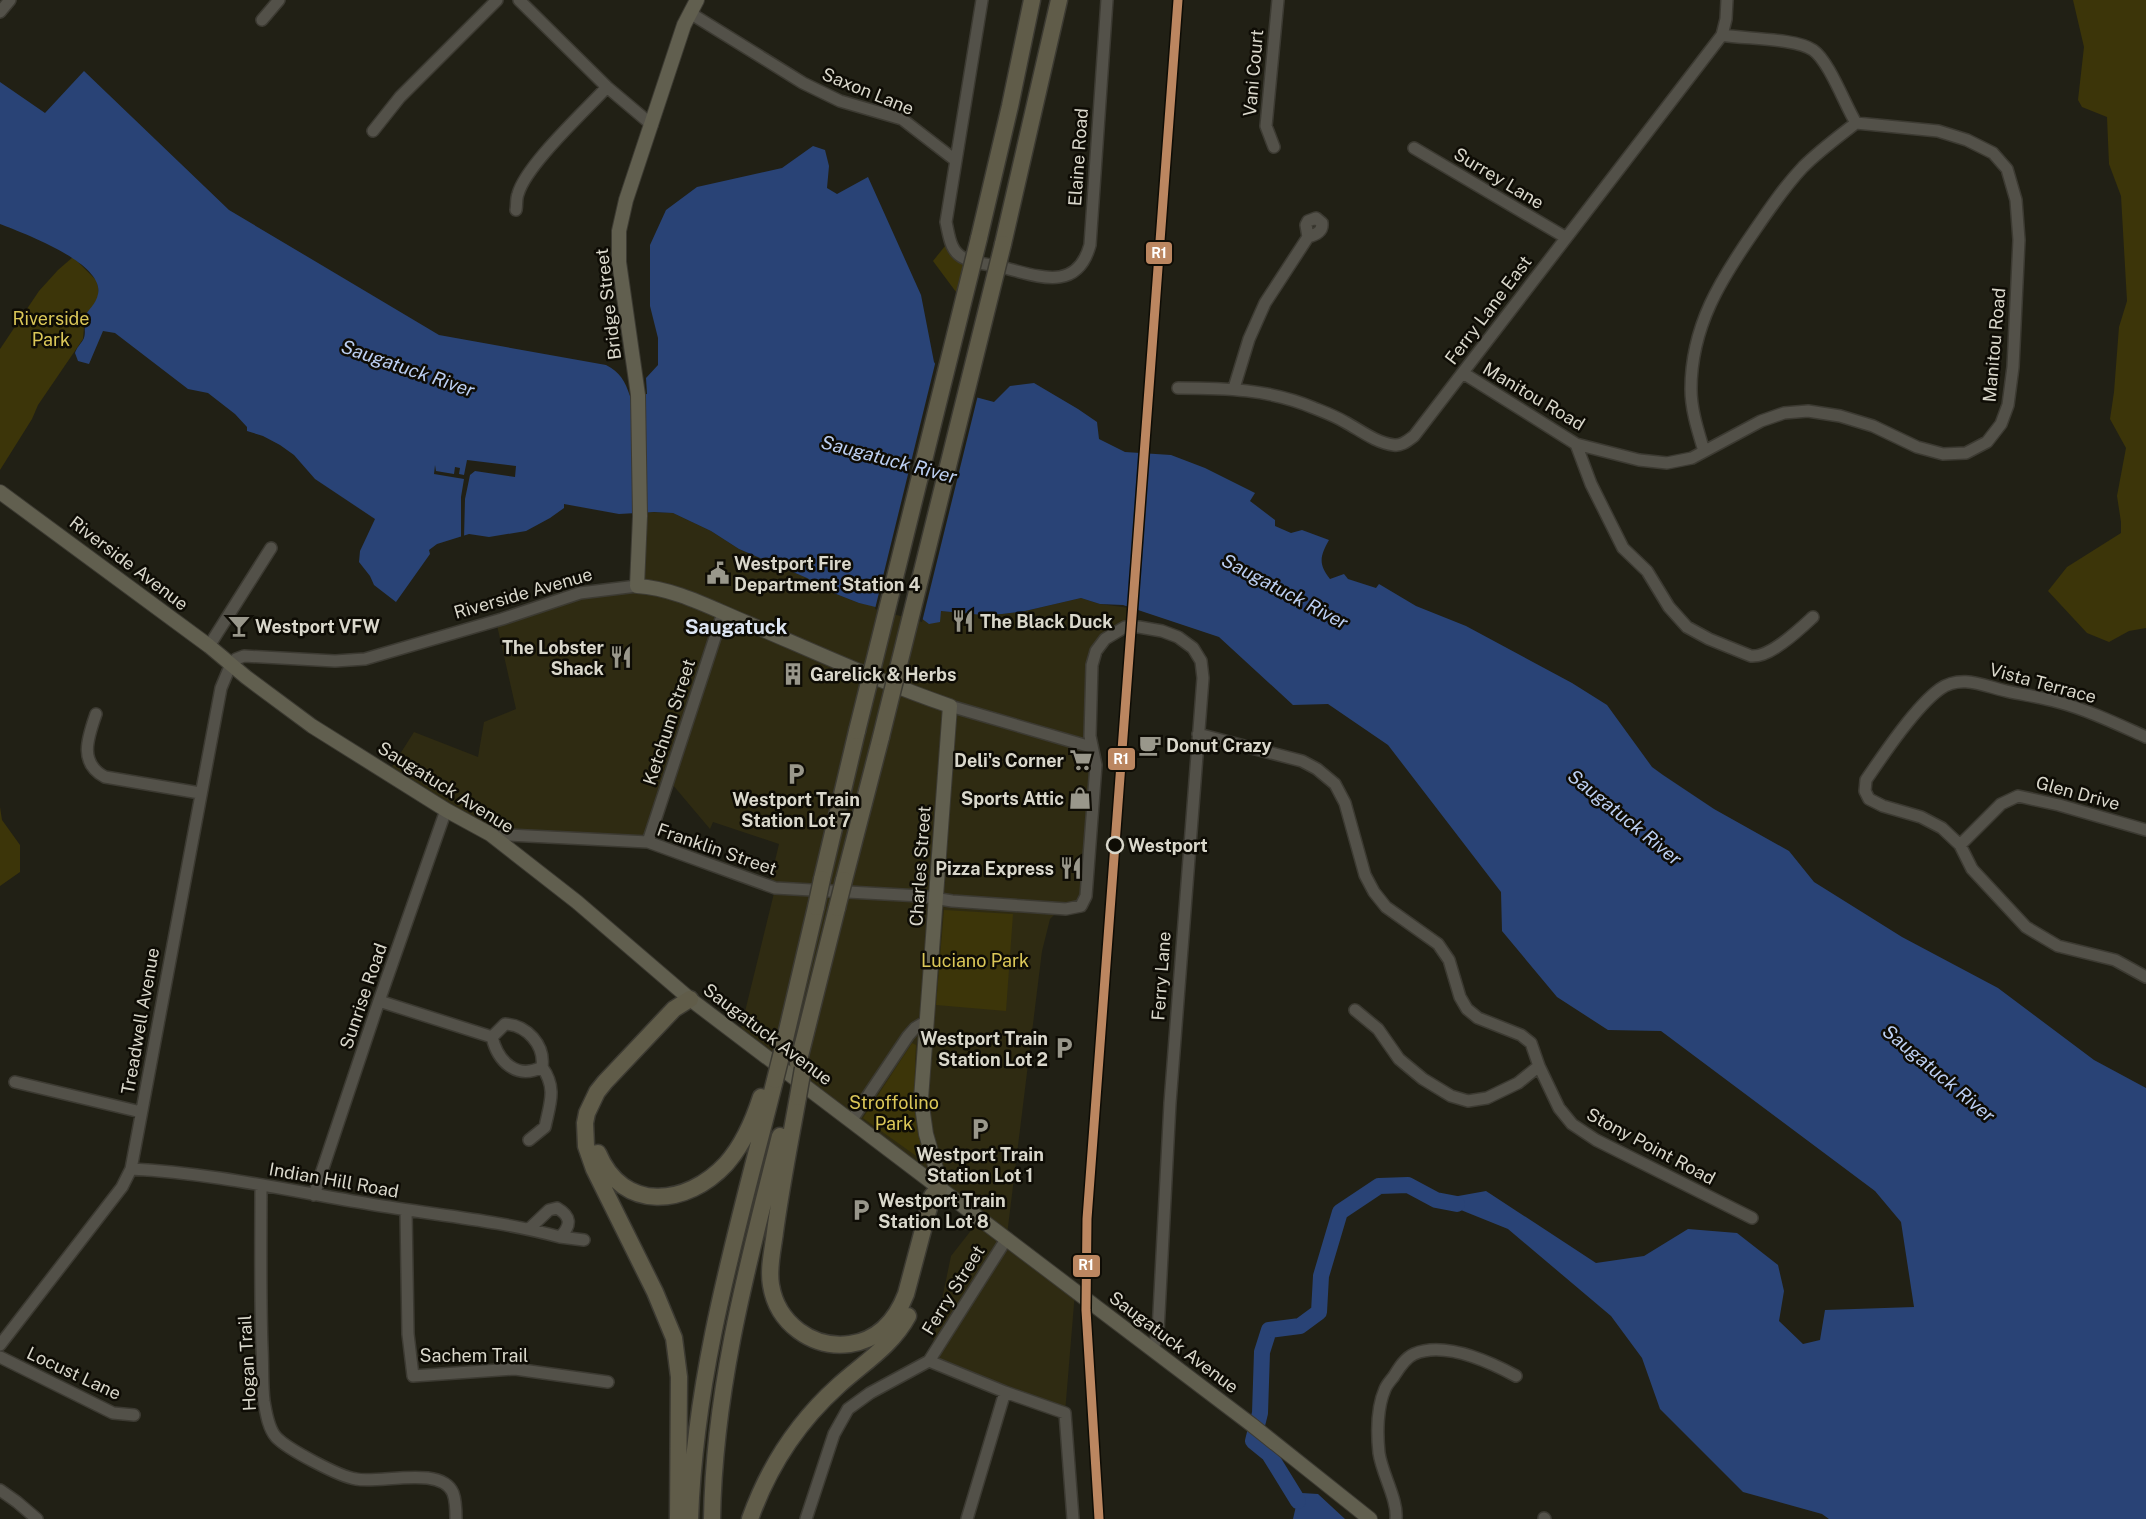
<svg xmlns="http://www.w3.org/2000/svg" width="2146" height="1519" font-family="'Public Sans',sans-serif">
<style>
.built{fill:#2f2b12}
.green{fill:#3c3509}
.water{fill:#294376}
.pier{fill:#212015}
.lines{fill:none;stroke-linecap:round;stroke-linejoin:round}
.river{stroke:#294376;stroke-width:16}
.minor-casing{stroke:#3c3a32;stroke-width:14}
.major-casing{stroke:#3c3a32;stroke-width:16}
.highway-casing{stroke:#3c3a32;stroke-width:19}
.minor{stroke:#535149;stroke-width:11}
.major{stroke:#615f4f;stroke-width:14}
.highway{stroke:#605c49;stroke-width:16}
.highway-bridge-casing{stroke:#3c3a32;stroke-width:19;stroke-linecap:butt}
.highway-bridge{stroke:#605c49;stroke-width:16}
.rail-1-casing{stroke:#0e0c05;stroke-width:12}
.rail-1{stroke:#bb8660;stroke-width:9}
.stop-dot{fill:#0e0c05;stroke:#d9d7cb;stroke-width:2.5}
.labels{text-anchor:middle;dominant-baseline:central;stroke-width:5;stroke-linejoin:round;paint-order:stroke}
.street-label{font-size:18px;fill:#d9d7cb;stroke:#0e0c05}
.park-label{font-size:18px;fill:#dbc758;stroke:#0e0c05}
.poi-label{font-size:18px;font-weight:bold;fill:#d9d7cb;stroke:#0e0c05;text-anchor:start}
.stop-label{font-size:18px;font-weight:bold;fill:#d9d7cb;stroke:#0e0c05;text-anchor:start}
.water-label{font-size:19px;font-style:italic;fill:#bccff2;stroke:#0e0c05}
.quarter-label{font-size:20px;font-weight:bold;fill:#dde5f2;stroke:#0e0c05}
.line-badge{stroke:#0e0c05;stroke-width:2}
.badge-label{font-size:14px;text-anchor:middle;font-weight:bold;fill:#fff}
</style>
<rect width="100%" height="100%" fill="#212015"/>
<path class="built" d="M647,512L673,513L711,531L739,549L807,578L831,592L859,603L940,616L941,611L1002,614L1025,611L1081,598L1100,604L1130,608L1129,626L1096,651L1085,900L1060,909L1050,919L1042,951L1007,1235L1075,1292L1065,1413L929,1361L951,1256L980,1219L739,1036L775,889L769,886L779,844L713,822L710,829L672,784L648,842L490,834L388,773L414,732L478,757L484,722L516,709L496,621L553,600L637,586Z"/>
<path class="green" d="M2073,0H2146V628L2129,631L2109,642L2087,633L2048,591L2067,567L2121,533V522L2117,496L2126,448L2110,419L2114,392L2119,327L2127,301L2121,196L2109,164L2107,117L2082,107L2078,100L2084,47Z
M953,236L959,247L973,260L963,285L956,292L933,261Z
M73,257L97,281L99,293L95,305L85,315L83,339L38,405L32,419L0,470V349L39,291L58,270Z
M0,807L2,820L20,845V872L0,886Z
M944,910L1013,914L1006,1011L936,1005Z
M912,1043L916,1045C913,1086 916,1123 926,1163L863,1118Z"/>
<path class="water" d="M84,71L229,210L439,335L606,365C620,372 625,381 630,396L647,394L646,378L658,365V338L650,306V245L666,210L697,187L782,168L813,146L825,150L829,166L827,188L837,194L868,177L921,295L934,362L953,391L994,402L1010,386L1034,383L1078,409L1097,422L1099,439L1125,452L1171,455L1205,468L1255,493L1250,501L1275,520V526L1291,533L1302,530L1329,540C1320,556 1318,564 1330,579L1344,574L1348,579L1376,588L1379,584L1416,606L1466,626L1572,683L1607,705L1652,767L1663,775L1714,809L1789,851L1814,882L1902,937L1998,988L2094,1060L2146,1088V1519H1829L1822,1514L1743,1492L1660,1409L1642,1358L1611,1316L1508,1229L1436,1200L1486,1191L1596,1263L1644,1256L1688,1229L1737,1233L1778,1265L1784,1291L1779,1321L1803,1344L1820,1340L1825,1310L1914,1307L1901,1222L1875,1191L1661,1031L1608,1030L1557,997L1502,931L1501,892L1388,745L1328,704L1293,705L1219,637L1123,605L1100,604L1081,598L1025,611L1002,614L983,615L941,611L940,622L929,624L921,618L859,603L831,592L807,578L739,549L711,531L673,513L654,512L619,514L564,504V508L550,518L526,531L489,537L469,534L437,544L429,550L430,554L396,602L374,585L370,576L359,562L360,551L375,519L315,479L294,455L280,445L263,436L247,431V427L235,414L208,393L188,389L115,333L103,331L89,364L78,361L75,353C77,347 80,345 83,340C87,333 83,324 85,317C87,310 96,305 98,294C105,263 23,233 0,224V82L45,113Z
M1302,1493L1318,1494L1345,1519H1293L1296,1506Z"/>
<path class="pier" d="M936,360L954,389L978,395L922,622L875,609Z
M467,460L516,466L515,477L475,471L470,475L465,499L464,538L461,539V497L464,479L434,474L435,465L436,471L454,474L455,467L460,468L459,474L464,475Z"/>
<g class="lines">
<path class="river" d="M1298,1501L1269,1454L1253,1441L1260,1413L1262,1352L1269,1330L1300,1326L1319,1312L1321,1276L1340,1212L1379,1186L1408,1185L1436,1200L1457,1204"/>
<defs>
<path id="minor" d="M519,0L607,87L652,125
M982,0L946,222C949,235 950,252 964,258C974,264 990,264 1001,267C1038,276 1077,293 1090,245L1107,0
M0,12L10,0
M690,13L803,83L840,101L902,119L955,160
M262,20L279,0
M373,131L400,97L497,0
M1274,147L1266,126L1278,0
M1414,148L1565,237
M516,210C517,205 516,199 518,194C526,165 585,111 607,87
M1463,373L1576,444L1639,460L1667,463L1692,458L1761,421L1784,413L1808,411L1840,416L1873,426L1917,447L1943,454L1966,453L1987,442L2001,424L2008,405L2013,367L2019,240L2016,200L2007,169L1993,153L1967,140L1938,131L1856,123C1845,105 1829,61 1813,50C1796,38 1744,39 1722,35
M1178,388C1224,388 1270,389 1314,408C1324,412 1335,416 1345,422C1360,430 1376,443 1394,445C1402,446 1407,441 1414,436L1722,35L1726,19L1727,0
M1234,388L1249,339L1265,303L1308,237L1306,225L1308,221L1316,218L1322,223C1323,231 1316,235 1308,237
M1576,444L1591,484L1623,548L1647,571L1669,607L1687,627L1709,639L1751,656C1770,658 1800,629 1813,617
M1704,451C1698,431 1691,410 1691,389C1691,326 1721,279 1755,230C1770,208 1785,186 1803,167C1819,151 1838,137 1856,123
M209,646L271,548
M950,706L1091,747
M96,714C88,737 78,763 105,777L200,793
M1198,734L1302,761L1317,769L1335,784L1345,803L1365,875L1374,892L1386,907L1438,944L1449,960L1460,997L1467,1009L1478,1018L1521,1035L1531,1043L1539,1066L1559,1108L1572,1124L1596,1140L1752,1218
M2146,737C2117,724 2088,710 2058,702C2041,697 2023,695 2006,691C1984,686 1961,674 1940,689C1916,706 1883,755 1866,780L1865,791L1869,799L1883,806L1921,817L1942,828L1960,845L1972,869L2026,927L2058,946L2115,960L2146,977
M490,834L648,842L775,888L921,896L952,901L1066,909L1081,906L1086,896L1096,765L1090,736L1092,665L1096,651L1105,639L1125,627H1139L1162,631L1178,637L1193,648L1201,661L1203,678L1170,1103L1158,1332L1153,1349
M648,842L723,613
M1960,845L2001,804L2018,796L2059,805L2146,830
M379,1001L492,1037L505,1024C527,1025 545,1045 542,1067C517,1080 498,1062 492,1037
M1355,1010L1378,1029L1399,1059L1423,1079L1451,1096L1468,1101L1487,1098L1518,1083L1539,1066
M15,1082L141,1112
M851,1121L908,1036L915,1028L927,1021
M529,1140L545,1127C550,1103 557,1088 542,1067
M131,1169C212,1173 291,1191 370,1204C433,1215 498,1220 560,1237C572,1225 571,1216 557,1208L549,1210L530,1228
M261,1185C261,1239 260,1294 262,1348C263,1365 262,1384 264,1401C266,1412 268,1428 276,1437C287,1449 340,1477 356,1479C380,1484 441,1465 453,1493C456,1501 456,1510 456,1519
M314,1195L379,1001L446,810
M406,1210L408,1334L413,1376L515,1369L608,1382
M560,1237L584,1240
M0,1345L122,1187L131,1169L221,688L231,664L236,659L244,656L335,661L365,659L502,619L580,593L637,586
M0,1357L113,1413L134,1415
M929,1361L1005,1392L1065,1413L1073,1519
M0,1490L17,1502L37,1519
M1544,1518L1545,1519
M806,1519L834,1434L848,1409L870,1393L929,1361L1007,1238
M967,1519L1005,1392
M1396,1519C1398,1500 1382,1474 1379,1453C1377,1434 1377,1407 1385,1389C1387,1384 1391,1380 1394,1376C1399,1368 1405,1358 1414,1354C1444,1341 1490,1362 1516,1376"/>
<path id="major" d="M697,0L684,25L626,200L619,231V262L638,395L640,516L637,586C674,588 711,608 745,622C813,651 880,682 950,706L921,1099L926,1134L937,1172L939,1189
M0,492L209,646L246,677L312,726L446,810L490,834L577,902L690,999L1252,1425L1370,1519"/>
<path id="highway" d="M979,238L1010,106L1032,0
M1003,244L1059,0
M822,879L857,731
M844,880L881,737
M782,1052L816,907
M798,1064L837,908
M798,1097C790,1142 781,1187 775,1232C773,1249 768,1268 771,1285C777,1323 812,1349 850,1344C879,1340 896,1320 906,1294L932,1196L939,1189
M598,1153C623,1213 687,1206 726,1164C743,1145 753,1122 761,1097
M678,1519L679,1377L674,1338L655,1292L594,1169L586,1146L585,1123L587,1113L597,1092L605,1082L674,1009L690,999
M690,1519C695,1369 739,1224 775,1080
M712,1519C714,1388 748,1263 780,1136
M750,1519C768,1468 798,1422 838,1386C862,1364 892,1346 908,1316"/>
</defs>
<use href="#minor" class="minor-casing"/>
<use href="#major" class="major-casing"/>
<use href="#highway" class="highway-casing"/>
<use href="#minor" class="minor"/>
<use href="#major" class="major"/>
<use href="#highway" class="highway"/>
<defs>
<path id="highway-bridge" d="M857,731L979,238
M881,737L1003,244
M816,907L822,879
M837,908L844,880
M775,1080L782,1052
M798,1097L803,1068"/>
</defs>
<use href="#highway-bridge" class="highway-bridge-casing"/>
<use href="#highway-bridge" class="highway-bridge"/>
<defs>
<path id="rail-1" d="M1099,1519L1086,1310L1087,1219L1178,0"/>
</defs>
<use href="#rail-1" class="rail-1-casing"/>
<use href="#rail-1" class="rail-1"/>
</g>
<defs>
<symbol id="civic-bare" viewBox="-9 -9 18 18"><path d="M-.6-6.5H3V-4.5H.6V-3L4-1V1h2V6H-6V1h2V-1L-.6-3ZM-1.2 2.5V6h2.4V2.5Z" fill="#99978b" stroke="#0e0c05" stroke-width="2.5" paint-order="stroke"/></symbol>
<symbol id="restaurant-bare" viewBox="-9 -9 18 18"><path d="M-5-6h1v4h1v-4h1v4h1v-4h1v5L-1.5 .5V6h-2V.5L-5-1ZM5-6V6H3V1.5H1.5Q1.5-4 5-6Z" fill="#99978b" stroke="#0e0c05" stroke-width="2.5" paint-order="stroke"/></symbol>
<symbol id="bar-bare" viewBox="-9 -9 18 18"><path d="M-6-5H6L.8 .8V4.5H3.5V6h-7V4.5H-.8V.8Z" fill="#99978b" stroke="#0e0c05" stroke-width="2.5" paint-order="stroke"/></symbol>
<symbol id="building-bare" viewBox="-9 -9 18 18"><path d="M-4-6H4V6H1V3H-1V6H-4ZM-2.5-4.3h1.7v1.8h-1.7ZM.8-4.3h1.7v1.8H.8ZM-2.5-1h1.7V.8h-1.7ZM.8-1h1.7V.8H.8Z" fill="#99978b" stroke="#0e0c05" stroke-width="2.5" paint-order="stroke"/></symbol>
<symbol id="cafe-bare" viewBox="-9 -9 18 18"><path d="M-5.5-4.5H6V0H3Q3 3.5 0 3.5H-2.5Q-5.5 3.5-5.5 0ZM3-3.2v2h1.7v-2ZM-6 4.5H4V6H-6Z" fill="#99978b" stroke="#0e0c05" stroke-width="2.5" paint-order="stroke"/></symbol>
<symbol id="supermarket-bare" viewBox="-9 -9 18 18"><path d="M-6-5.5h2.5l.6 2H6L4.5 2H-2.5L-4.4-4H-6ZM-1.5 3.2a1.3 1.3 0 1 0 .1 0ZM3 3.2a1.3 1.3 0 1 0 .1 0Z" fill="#99978b" stroke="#0e0c05" stroke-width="2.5" paint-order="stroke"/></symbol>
<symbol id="parking-bare" viewBox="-9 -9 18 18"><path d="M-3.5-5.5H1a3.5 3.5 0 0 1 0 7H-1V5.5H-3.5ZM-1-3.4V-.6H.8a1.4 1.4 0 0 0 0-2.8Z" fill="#99978b" stroke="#0e0c05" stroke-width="2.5" paint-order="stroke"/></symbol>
<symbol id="shop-bare" viewBox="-9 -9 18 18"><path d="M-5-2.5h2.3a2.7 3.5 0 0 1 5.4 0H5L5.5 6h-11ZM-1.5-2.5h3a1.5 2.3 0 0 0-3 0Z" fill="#99978b" stroke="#0e0c05" stroke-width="2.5" paint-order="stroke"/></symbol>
</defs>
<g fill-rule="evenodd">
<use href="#civic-bare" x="702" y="557" width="32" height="32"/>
<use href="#restaurant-bare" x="947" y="605" width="32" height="32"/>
<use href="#bar-bare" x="223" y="610" width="32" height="32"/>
<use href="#restaurant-bare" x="605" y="641" width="32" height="32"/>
<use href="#building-bare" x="777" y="658" width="32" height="32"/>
<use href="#cafe-bare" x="1134" y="729" width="32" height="32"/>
<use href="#supermarket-bare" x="1065" y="744" width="32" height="32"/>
<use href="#parking-bare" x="780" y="758" width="32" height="32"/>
<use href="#shop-bare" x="1064" y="782" width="32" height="32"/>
<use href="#restaurant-bare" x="1055" y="852" width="32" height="32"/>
<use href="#parking-bare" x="1048" y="1032" width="32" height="32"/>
<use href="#parking-bare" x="964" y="1113" width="32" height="32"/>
<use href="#parking-bare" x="845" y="1194" width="32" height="32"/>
</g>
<circle class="stop-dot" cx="1115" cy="845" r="8"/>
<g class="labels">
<g class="street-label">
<text transform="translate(1253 73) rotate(-85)">Vani Court</text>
<text transform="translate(868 91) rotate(22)">Saxon Lane</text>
<text transform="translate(1078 157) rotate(-86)">Elaine Road</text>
<text transform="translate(1499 178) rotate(31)">Surrey Lane</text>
<text transform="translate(608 304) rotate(-97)">Bridge Street</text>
<text transform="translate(1488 310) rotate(-53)">Ferry Lane East</text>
<text transform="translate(1994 345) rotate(-85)">Manitou Road</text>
<text transform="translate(1534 396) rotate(31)">Manitou Road</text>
<text transform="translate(129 563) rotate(37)">Riverside Avenue</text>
<text transform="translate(523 593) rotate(-16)">Riverside Avenue</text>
<text transform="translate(2043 683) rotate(15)">Vista Terrace</text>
<text transform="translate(669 722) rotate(-72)">Ketchum Street</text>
<text transform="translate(446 787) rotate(32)">Saugatuck Avenue</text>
<text transform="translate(2078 793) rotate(15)">Glen Drive</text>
<text transform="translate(717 849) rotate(19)">Franklin Street</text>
<text transform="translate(920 866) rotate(-86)">Charles Street</text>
<text transform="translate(1161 976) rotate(-86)">Ferry Lane</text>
<text transform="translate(363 996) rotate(-71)">Sunrise Road</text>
<text transform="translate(140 1021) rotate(-80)">Treadwell Avenue</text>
<text transform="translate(768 1034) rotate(37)">Saugatuck Avenue</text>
<text transform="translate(1651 1146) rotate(28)">Stony Point Road</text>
<text transform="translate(334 1180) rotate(10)">Indian Hill Road</text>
<text transform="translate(953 1290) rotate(-58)">Ferry Street</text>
<text transform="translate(1174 1342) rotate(37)">Saugatuck Avenue</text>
<text x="474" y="1355">Sachem Trail</text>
<text transform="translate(247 1363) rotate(-93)">Hogan Trail</text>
<text transform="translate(74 1373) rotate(25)">Locust Lane</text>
</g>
<g class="park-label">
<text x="51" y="318">Riverside<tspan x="51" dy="21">Park</tspan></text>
<text x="975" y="960">Luciano Park</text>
<text x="894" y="1102">Stroffolino<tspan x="894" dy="21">Park</tspan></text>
</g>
<g class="poi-label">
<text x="734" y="563">Westport Fire<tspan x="734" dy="21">Department Station 4</tspan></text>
<text x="980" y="621">The Black Duck</text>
<text x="255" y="626">Westport VFW</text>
<text x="604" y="647" text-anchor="end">The Lobster<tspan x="604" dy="21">Shack</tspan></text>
<text x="810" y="674">Garelick &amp; Herbs</text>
<text x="1166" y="745">Donut Crazy</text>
<text x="1064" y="760" text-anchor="end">Deli's Corner</text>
<text x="1064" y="798" text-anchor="end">Sports Attic</text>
<text x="796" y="799" text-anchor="middle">Westport Train<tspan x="796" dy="21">Station Lot 7</tspan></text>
<text x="1054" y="868" text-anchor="end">Pizza Express</text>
<text x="1048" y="1038" text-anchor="end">Westport Train<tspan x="1048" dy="21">Station Lot 2</tspan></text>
<text x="980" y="1154" text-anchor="middle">Westport Train<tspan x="980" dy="21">Station Lot 1</tspan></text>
<text x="878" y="1200">Westport Train<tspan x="878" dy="21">Station Lot 8</tspan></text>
</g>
<g class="stop-label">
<text x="1128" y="845">Westport</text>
</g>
<g class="water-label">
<text transform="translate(408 368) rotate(19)">Saugatuck River</text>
<text transform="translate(889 459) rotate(15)">Saugatuck River</text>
<text transform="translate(1285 591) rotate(28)">Saugatuck River</text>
<text transform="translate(1625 817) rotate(39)">Saugatuck River</text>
<text transform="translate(1939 1073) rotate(40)">Saugatuck River</text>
</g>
<g class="quarter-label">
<text x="736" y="627">Saugatuck</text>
</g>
</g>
<g class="line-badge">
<rect x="1145" y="241" width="28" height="24" rx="5" fill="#bb8660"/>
<rect x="1107" y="747" width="29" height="24" rx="5" fill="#bb8660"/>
<rect x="1072" y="1254" width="29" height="24" rx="5" fill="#bb8660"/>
</g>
<g class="badge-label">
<text x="1159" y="258">R1</text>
<text x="1121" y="764">R1</text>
<text x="1086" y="1270">R1</text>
</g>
</svg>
